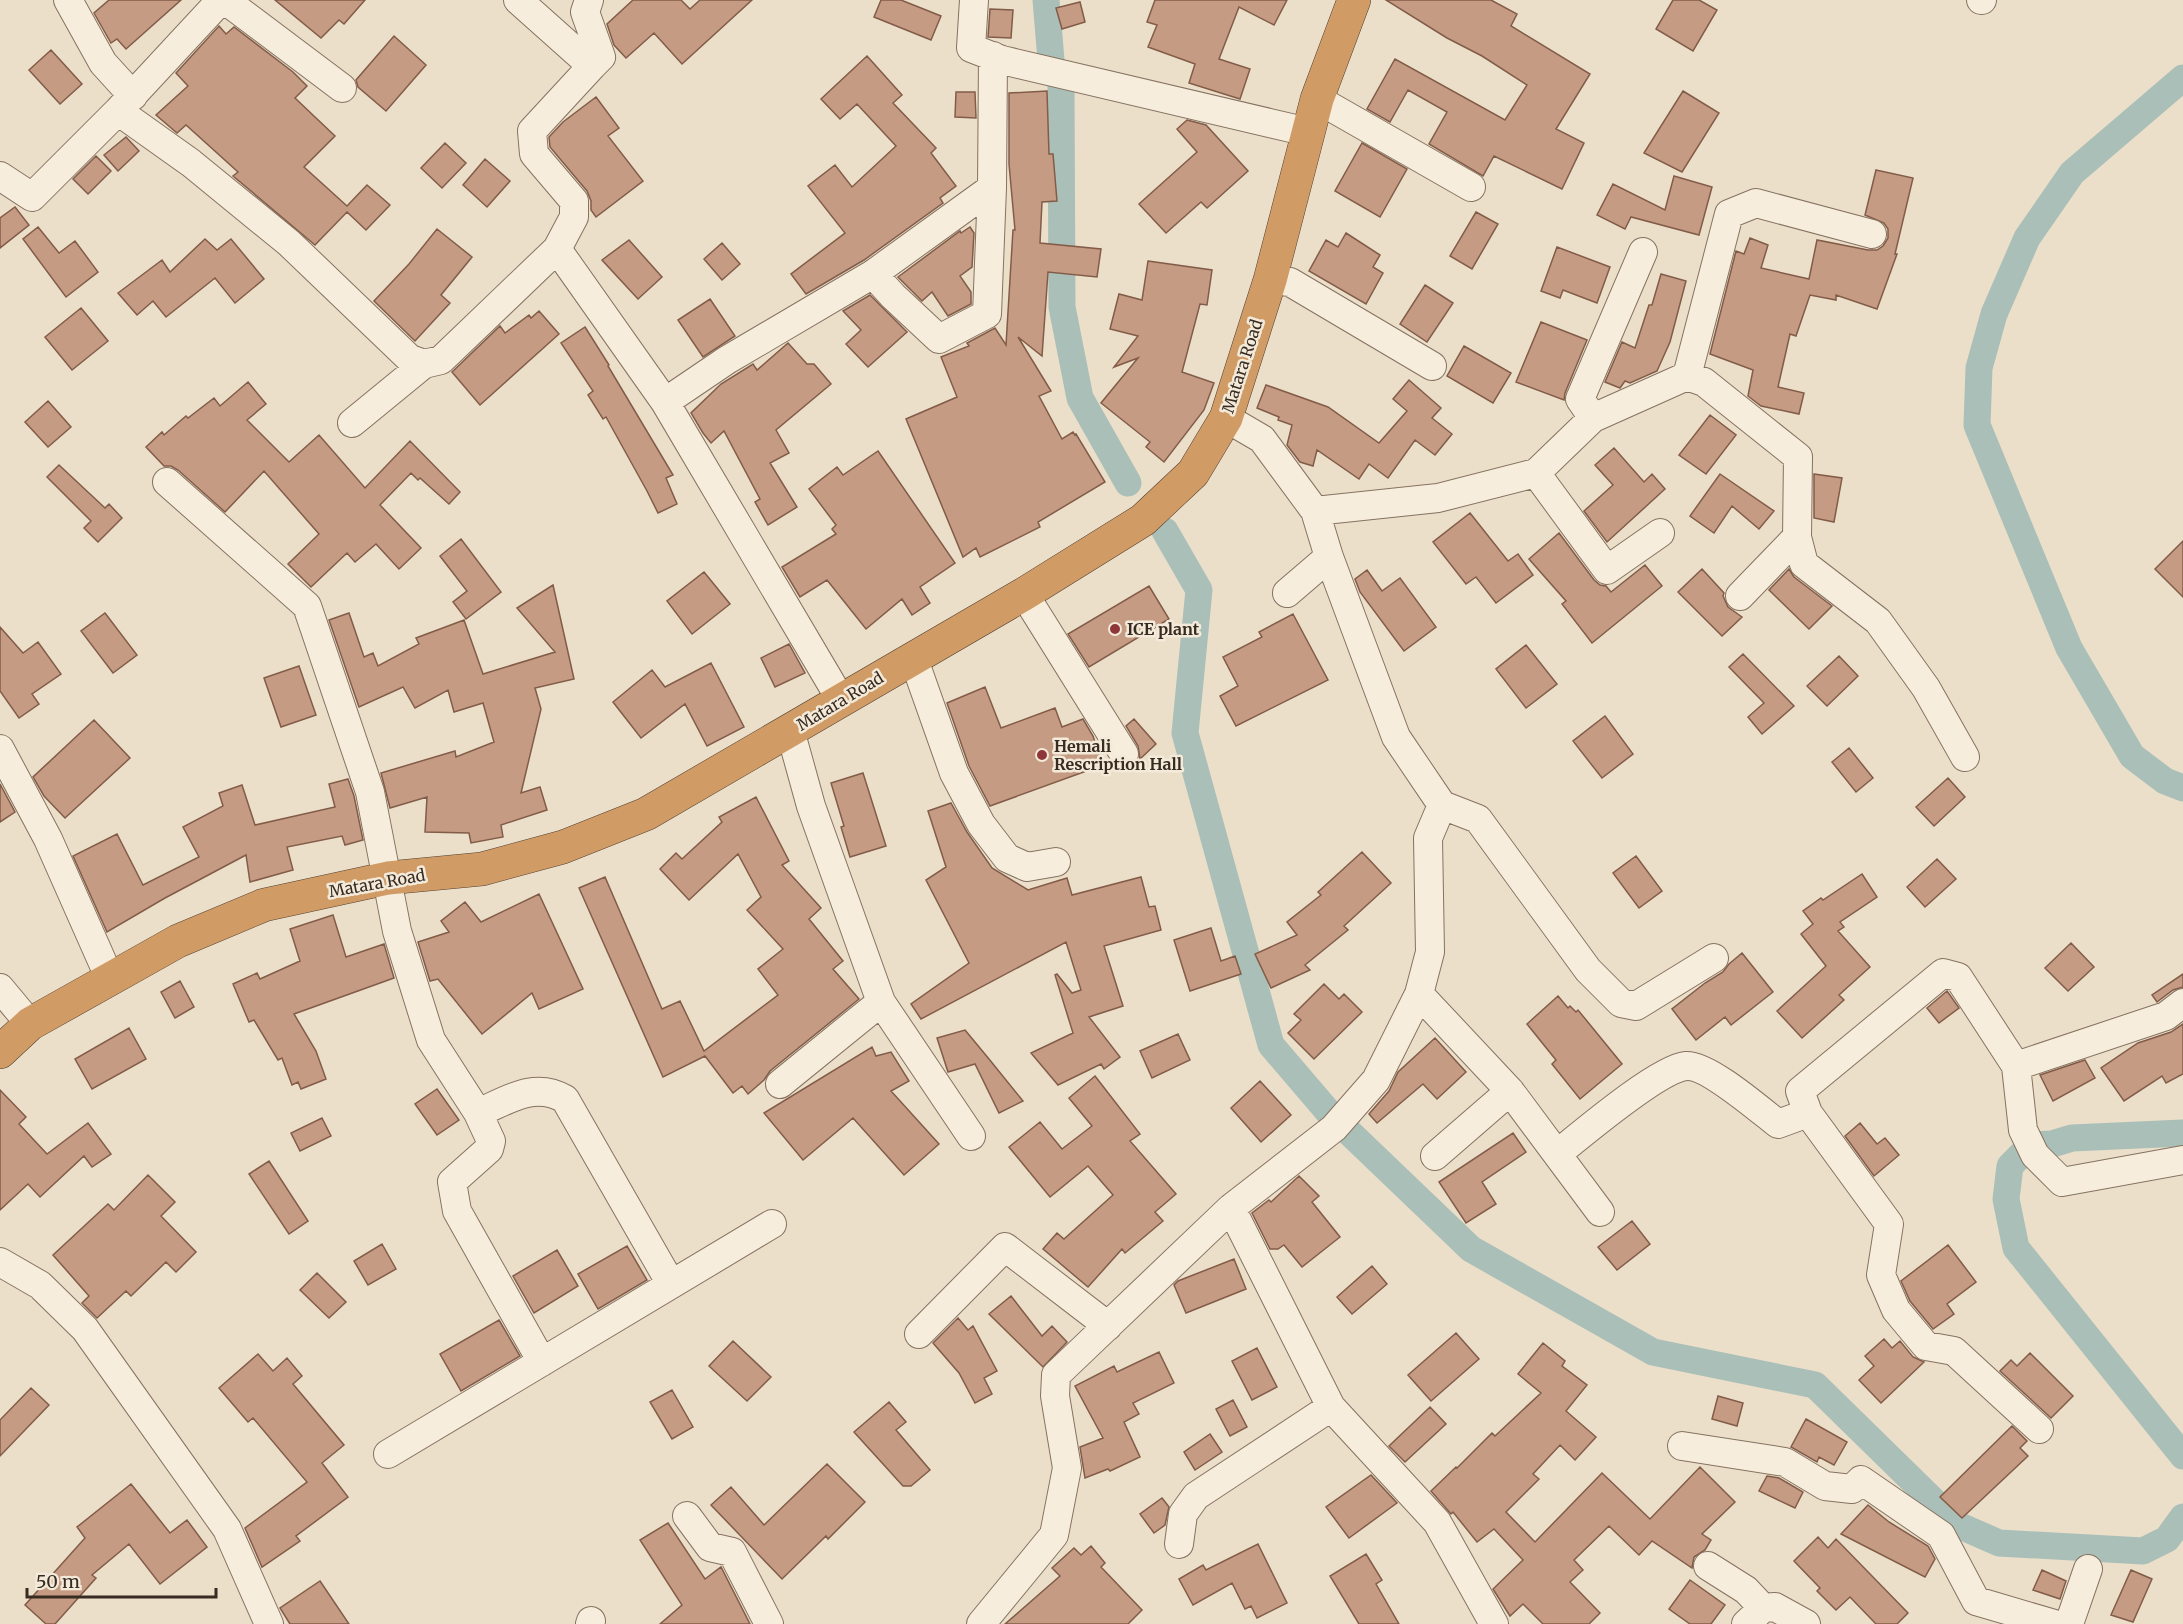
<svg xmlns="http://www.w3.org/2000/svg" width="2183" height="1624" font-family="Merriweather,serif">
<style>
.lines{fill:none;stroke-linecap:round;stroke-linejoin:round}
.canal{stroke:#aabfb8;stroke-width:27}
.building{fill:#c59b83;stroke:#825c48;stroke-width:1.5}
.street-casing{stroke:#867260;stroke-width:30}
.highway-casing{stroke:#544133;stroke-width:34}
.street{stroke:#f6eddc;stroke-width:28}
.highway{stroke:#d09b64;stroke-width:33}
.poi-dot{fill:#8f363b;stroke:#f3ead9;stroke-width:2}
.labels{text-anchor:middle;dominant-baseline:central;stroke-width:5;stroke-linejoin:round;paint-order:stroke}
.street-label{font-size:16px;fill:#382b22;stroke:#f3ead9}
.poi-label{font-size:16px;font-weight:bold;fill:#382b22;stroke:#f3ead9;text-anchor:start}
</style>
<rect width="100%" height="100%" fill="#ebdfca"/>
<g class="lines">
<path class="canal" d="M1046,0L1051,60
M2183,78L2072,173L2027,238L1994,314L1979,368L1977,425L2069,648L2132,756L2165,781L2183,788
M1061,86L1062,307L1080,398L1128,483
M1165,531L1199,590L1185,733L1271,1045L1330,1114L1471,1249L1653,1352L1815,1385L1958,1525L1999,1543L2143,1551L2167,1539L2183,1517
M2183,1133L2072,1138L2052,1144L2031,1145L2010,1166L2006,1199L2016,1248L2183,1456"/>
</g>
<path class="building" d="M109,0H181L126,49L117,39L111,43L94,13Z
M275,0H365L344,24L339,20L321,38Z
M633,0H681L690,9L700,0H752L682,64L654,33L626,58L614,45L607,24Z
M881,0H901L941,16L931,40L874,17Z
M1155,0H1287L1274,25L1239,7L1219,59L1250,69L1240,99L1189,83L1195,64L1148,47L1157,25L1147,22Z
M1386,0H1491L1517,14L1511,26L1590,74L1556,129L1584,143L1562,189L1494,156L1483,176L1429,144L1447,112L1408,90L1390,122L1367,109L1395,59L1505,120L1527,85L1482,56L1447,38Z
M1673,0H1699L1717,10L1693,51L1656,29Z
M1080,2L1085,22L1062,29L1056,8Z
M990,9L1013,10L1011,38L988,37Z
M219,26L226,34L234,27L293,72L307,86L295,98L335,136L304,167L347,206L367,185L390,205L366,230L347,212L315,245L233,176L238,172L186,125L177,133L156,115L188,86L176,73Z
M394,36L426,65L386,111L358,87L356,80Z
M51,50L82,84L60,104L29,70Z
M867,56L902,95L893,103L936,148L931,153L956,186L940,198L943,203L864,260L806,294L791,274L845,233L808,186L835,165L852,187L896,146L857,104L840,119L821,99Z
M1047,91L1049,154H1053L1057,201L1042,202L1040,243L1101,249L1097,277L1048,272L1042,356L1018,337L1051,391L1039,396L1062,439L1073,432L1075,435L1076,434L1105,482L1038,522L1040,527L980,557L976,548L963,557L906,419L957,397L941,357L969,346L967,343L995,328L1006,345L1013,230H1015L1009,164V93Z
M1683,91L1719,113L1682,172L1644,153Z
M956,92H975L976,118L955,117Z
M596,97L619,128L608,136L643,181L596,217L591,210V201L587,191L550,147L549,137L563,122Z
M1187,120L1206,125L1248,171L1207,208L1201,202L1166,233L1139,204L1197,152L1177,129Z
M126,137L139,151L118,171L104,155Z
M445,143L466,163L442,188L421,168Z
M1362,143L1407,169L1380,217L1335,191Z
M96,156L111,171L88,194L73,179Z
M485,159L510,181L487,207L463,185Z
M1876,170L1913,178L1895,254H1897L1877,309L1836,295V300L1810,295L1796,336L1790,334L1778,387L1804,393L1799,414L1761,406L1748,396L1753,370L1710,354L1736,251L1744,254L1750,238L1768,245L1761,268L1809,279L1817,240L1868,250H1877L1883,246L1888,238V229L1884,223L1865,215Z
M1674,176L1712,187L1699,235L1631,217L1625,229L1597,215L1613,184L1665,210Z
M15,207L29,225L0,248V218Z
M1476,212L1498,224L1472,269L1450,256Z
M38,227L59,253L75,241L98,272L66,297L23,239Z
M970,227L974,233L972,267L960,276L971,292V304L948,316L932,292L922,301L898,277L960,231L961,233Z
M437,229L472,257L441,295L450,303L415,341L374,301L409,264Z
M1346,233L1380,255L1373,267L1383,273L1366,304L1309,271L1326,240L1338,247Z
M205,239L217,250L231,239L264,279L235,303L215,278L166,317L153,301L137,315L118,293L162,260L170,272Z
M629,240L662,277L638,299L602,260Z
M722,243L740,264L722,280L704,259Z
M1557,247L1610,267L1597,303L1563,290L1560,298L1541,291Z
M1148,261L1212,270L1207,305L1200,304L1182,372L1214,383L1204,410L1164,462L1146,447L1150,442L1101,403L1138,358L1114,367L1138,336L1110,329L1119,294L1142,300Z
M1661,274L1686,281L1670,342L1657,371L1630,383L1625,381L1620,388L1605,382L1622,342L1635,348L1649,305H1652Z
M1425,285L1453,303L1427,342L1400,324Z
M870,295L907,332L868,367L846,344L861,330L843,311Z
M710,299L735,336L703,357L678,320Z
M81,308L108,341L72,370L45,337Z
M539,311L559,334L480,405L452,372L500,326L505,333L529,315L531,318Z
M1541,322L1587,340L1565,393L1564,400L1516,382Z
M585,327L609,365L608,366L673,475L666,478L677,504L658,513L647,491L606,417L603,419L588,395L593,391L561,343Z
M788,343L807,364H814L831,384L776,430L789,453L770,463L797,507L768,525L755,502L760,499L724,431L711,443L703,433L691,413L721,384L753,364L757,370Z
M1464,346L1511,373L1493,403L1447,376Z
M1409,380L1441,408L1432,418L1452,434L1435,455L1415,440L1388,478L1369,464L1359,479L1317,450L1313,466L1300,462L1287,445L1292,425L1278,420L1279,417L1257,408L1266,385L1328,407L1379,443L1407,411L1393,399Z
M248,382L266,404L247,420L289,462L319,435L365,488L410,441L460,492L449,504L420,478L418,480L411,473L380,505L421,548L399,569L376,544L355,562L347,553L311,587L288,564L319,534L264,471L225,512L178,470L171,466H164L146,447L162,432L164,435L186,416L188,418L214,398L220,406Z
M48,401L71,427L48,447L25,422Z
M1710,415L1736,435L1706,474L1679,455Z
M1614,448L1644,482L1652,474L1665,489L1607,542L1584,511L1613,485L1595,465Z
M878,451L955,563L920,587L930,603L912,615L902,599L866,629L827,580L800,597L782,567L836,534L832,529L836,525L809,489L837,467L843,475Z
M59,465L105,508L109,504L122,518L98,542L84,528L91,521L47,477Z
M1720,474L1774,511L1759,529L1732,506L1714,533L1690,516Z
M1814,474L1842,478L1834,522L1814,518Z
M1470,513L1508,561L1518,554L1533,575L1496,603L1476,577L1466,584L1433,542Z
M1559,533L1594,580L1600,585L1606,586L1611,592L1645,565L1662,586L1592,643L1562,604L1566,601L1529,559Z
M461,539L501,592L466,619L453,602L467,591L440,556Z
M2183,541V597L2155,569Z
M1702,569L1724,593L1723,596L1728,607L1742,617L1722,636L1678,592Z
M1789,569L1794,577L1832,606L1809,629L1769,590Z
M1367,570L1382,591L1400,578L1436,627L1404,651L1360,592L1355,579Z
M704,572L730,604L692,634L667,601Z
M553,585L574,679L535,688L541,709L521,793L540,787L547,810L501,825L503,837L471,843L469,833L425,832L427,797L390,808L381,773L455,751L456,757L494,742L483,703L454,712L448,690L415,708L403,687L359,707L329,620L349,613L364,657L373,653L378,666L419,644L416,638L464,620L483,674L555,652L517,608Z
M1149,586L1169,619L1089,667L1068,634Z
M105,613L137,655L113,673L81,631Z
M1293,614L1328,680L1236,726L1220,696L1238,686L1223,657L1262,637L1259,632Z
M0,627L23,653L38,642L61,674L32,694L39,704L19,718L0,691Z
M789,644L805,673L775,687L761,658Z
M1526,645L1557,684L1526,708L1496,669Z
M1743,654L1794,706L1762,734L1748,717L1764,703L1729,667Z
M1839,656L1858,676L1827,706L1807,686Z
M711,663L744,727L707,746L685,704L641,738L613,702L652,670L665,687Z
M299,666L316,715L281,727L264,678Z
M985,687L1001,728L1055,708L1062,727L1083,719L1093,736L1103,765L990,806L969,766L947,703Z
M1605,716L1633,754L1602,778L1573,741Z
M1134,719L1156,744L1140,759L1138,746L1126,726Z
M94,720L130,758L65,818L44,796L33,777Z
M1849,748L1873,778L1856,792L1832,762Z
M863,773L886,846L850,857L841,827L844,826L831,783Z
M1948,778L1965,797L1934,826L1916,807Z
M348,779L354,796L363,840L345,845L342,836L287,847L293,870L250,882L246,855L165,898L107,932L73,856L117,834L143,885L199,857L183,827L223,806L219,793L242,785L255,825L335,807L329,784Z
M0,784L15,812L0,822Z
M756,797L789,861L782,865L821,908L809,919L843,961L833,969L859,999L770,1071L764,1080L748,1094L742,1086L733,1093L705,1056L663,1077L579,888L605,877L662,1009L680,1001L704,1051L778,995L758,969L783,949L747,910L761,897L738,854L689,900L660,869L676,853L682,859L722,822L719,817Z
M951,803L967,832L992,868L1028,890L1067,878L1072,895L1141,877L1149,907L1155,906L1161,930L1104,946L1123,1006L1089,1017L1120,1057L1104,1069L1101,1064L1058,1085L1031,1053L1073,1033L1055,975L1057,974L1072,993L1081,990L1066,942L921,1019L911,1004L969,963L926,880L946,867L928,811Z
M1362,852L1391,883L1344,926L1348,930L1305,965L1310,970L1271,988L1255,954L1297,935L1287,922L1321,895L1318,892Z
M1636,856L1662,891L1639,908L1613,873Z
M1937,859L1956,879L1925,907L1907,887Z
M1862,874L1877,897L1840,922L1844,927L1838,931L1870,967L1839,995L1844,1000L1802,1038L1777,1011L1826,966L1801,934L1813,924L1803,911L1821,898L1823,900Z
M539,894L583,989L539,1009L532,993L482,1034L438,979L430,981L418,942L449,932L441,921L465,902L481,922Z
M333,915L346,957L384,944L394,978L294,1014L316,1051L326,1079L301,1089L298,1082L292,1085L282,1058L278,1060L254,1020L249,1022L233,984L257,973L260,979L300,961L290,929Z
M1211,928L1221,961L1235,956L1241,974L1190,991L1174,940Z
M2071,943L2094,967L2068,991L2045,968Z
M1742,953L1773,992L1731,1025L1725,1017L1696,1040L1672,1009L1705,983L1723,972L1729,964Z
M2183,974V987L2173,990L2157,1002L2152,995Z
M180,981L194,1007L175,1018L161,992Z
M1324,984L1339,999L1344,994L1362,1012L1314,1059L1288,1033L1301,1020L1294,1014Z
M1947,991L1959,1008L1939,1023L1927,1008Z
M1558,996L1568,1008L1570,1006L1576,1012L1578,1010L1622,1064L1580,1099L1552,1064L1556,1060L1527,1024Z
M2183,1024V1074L2166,1083L2162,1076L2124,1101L2101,1068L2138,1043L2171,1032Z
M129,1028L146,1059L92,1089L75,1059Z
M965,1030L989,1059L1023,1101L999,1113L975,1064L948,1072L937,1038Z
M1178,1034L1190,1060L1152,1078L1140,1051Z
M1435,1038L1466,1072L1437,1099L1423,1084L1377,1123L1369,1114L1389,1091L1398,1072Z
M872,1047L876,1056L891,1052L909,1081L891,1091L939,1144L904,1175L853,1118L803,1160L764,1113Z
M2085,1060L2095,1078L2053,1101L2040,1075Z
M1095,1076L1140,1134L1130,1141L1176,1194L1155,1212L1163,1221L1125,1253L1122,1249L1088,1287L1043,1249L1057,1233L1064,1239L1113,1195L1088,1166L1050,1197L1009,1147L1040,1122L1062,1149L1092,1126L1069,1098Z
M1260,1081L1291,1115L1261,1142L1231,1108Z
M437,1089L459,1120L437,1135L415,1104Z
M0,1090L26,1117L19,1124L47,1154L88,1123L111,1154L92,1167L84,1156L40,1197L28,1184L0,1210Z
M322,1118L331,1136L300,1151L291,1133Z
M1860,1123L1877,1144L1885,1138L1899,1155L1874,1176L1845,1136Z
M1513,1133L1526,1152L1482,1182L1496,1204L1466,1223L1439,1182Z
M269,1161L308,1221L289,1234L249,1174Z
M148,1175L175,1202L161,1216L196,1252L176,1272L166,1262L131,1296L126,1291L97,1318L82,1303L89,1296L53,1255L108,1204L114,1210Z
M1299,1176L1319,1196L1312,1202L1340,1237L1302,1267L1284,1245L1278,1249H1270L1252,1213L1269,1200L1271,1202Z
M1632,1221L1650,1244L1617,1270L1598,1247Z
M382,1244L396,1269L368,1285L354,1261Z
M1948,1245L1976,1282L1947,1304L1954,1314L1933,1329L1910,1301L1901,1281Z
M627,1246L647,1280L598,1309L578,1274Z
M557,1250L578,1286L534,1313L513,1276Z
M1234,1259L1246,1289L1186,1313L1174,1285L1178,1281Z
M1372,1266L1387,1284L1352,1314L1337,1297Z
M317,1273L346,1302L329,1318L300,1290Z
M1011,1296L1042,1336L1052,1326L1067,1342L1043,1367L989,1314Z
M958,1318L968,1330L973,1326L997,1371L984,1378L992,1394L975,1403L959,1373L933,1343Z
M499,1320L520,1356L461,1391L440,1354Z
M1456,1333L1479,1359L1431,1401L1408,1375Z
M1884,1339L1892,1348L1900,1341L1913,1357L1924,1362L1881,1403L1859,1380L1874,1366L1865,1356Z
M733,1341L771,1377L747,1401L709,1366Z
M1543,1343L1565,1361L1562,1366L1587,1385L1566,1411L1596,1437L1575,1460L1560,1445L1533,1474L1539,1479L1506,1512L1535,1542L1602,1473L1650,1519L1700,1467L1735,1502L1702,1534L1711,1540L1705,1550L1694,1557L1692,1568L1652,1541L1639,1555L1609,1526L1574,1560L1583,1570L1570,1582L1600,1613L1589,1624H1543L1523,1604L1510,1616L1493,1589L1523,1560L1494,1529L1477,1542L1453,1512L1451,1514L1431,1491L1456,1467L1457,1468L1492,1433L1495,1436L1541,1393L1518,1374Z
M1257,1348L1277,1387L1252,1400L1232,1361Z
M1159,1352L1174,1383L1133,1403L1139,1414L1124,1422L1140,1457L1110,1471L1108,1469L1085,1478L1080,1447L1103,1438L1075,1386L1114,1366L1117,1372Z
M2030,1353L2073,1396L2051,1418L2000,1371L2011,1360L2017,1366Z
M258,1354L273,1371L287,1358L302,1376L293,1384L344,1445L322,1463L348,1497L296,1536L300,1541L262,1567L245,1528L307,1482L253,1418L248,1422L219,1388Z
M31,1388L49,1405L0,1456V1420Z
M672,1390L693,1427L672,1439L650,1402Z
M1718,1396L1743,1403L1737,1426L1712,1419Z
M1233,1400L1247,1427L1230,1436L1216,1409Z
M889,1402L906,1422L896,1430L930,1470L911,1486H903L854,1432Z
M1430,1407L1446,1424L1405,1462L1389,1446Z
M1806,1419L1847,1442L1834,1465L1819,1457L1817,1462L1791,1447Z
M2012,1426L2027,1441L2020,1448L2028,1456L1962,1518L1940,1497Z
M1210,1434L1222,1452L1195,1470L1184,1452Z
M827,1464L865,1502L828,1539L826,1536L782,1579L711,1505L731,1487L764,1525Z
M1371,1475L1397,1503L1349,1538L1326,1507Z
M1767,1476L1779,1478L1803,1492L1795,1508L1759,1491Z
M131,1484L170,1533L187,1520L207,1547L160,1584L129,1544L92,1575L96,1578L55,1624H46L25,1605L85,1538L77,1527Z
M1162,1498L1169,1507L1165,1525L1154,1533L1140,1514Z
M1868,1505L1889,1522L1928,1546L1935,1559L1925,1577L1841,1534Z
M668,1523L705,1579L721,1567L750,1624H660L682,1605L640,1540Z
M1818,1537L1828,1548L1836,1539L1908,1613L1897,1624H1876L1850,1597L1836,1610L1817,1591L1820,1588L1794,1561Z
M1258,1544L1287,1603L1257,1618L1251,1606L1245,1609L1232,1583L1193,1605L1179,1579L1203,1565L1206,1570Z
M1091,1546L1105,1563L1101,1567L1142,1610L1128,1624H1005L1060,1576L1052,1568L1074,1548L1081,1555Z
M1366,1554L1382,1580L1376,1584L1399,1624H1359L1330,1576Z
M2042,1570L2066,1581L2060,1599L2033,1590Z
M2131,1570L2152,1579L2133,1622L2111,1615Z
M1690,1580L1725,1605L1711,1624H1690L1669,1609Z
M320,1581L349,1624H290L280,1608Z"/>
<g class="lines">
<defs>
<path id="street" d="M68,0L103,63L133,96
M225,0L342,88
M518,0L592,66L532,131L534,154L574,201V217L557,249L665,402L841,700
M589,0L585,12L601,57L592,66
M974,0L971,48L1002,60L1308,132
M1981,0H1982
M1317,99L1471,187
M118,111L191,163L289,243L410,359L424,364L441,360L557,249
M0,176L32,197L118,111L221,0
M873,274L893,296L939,339L987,314L992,188
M1270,280L1290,282L1432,366
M1687,376L1729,214L1756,203L1872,234
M665,402L727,360L873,274L992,188L993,56
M1226,418L1262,439L1315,511L1438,498L1536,473L1593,418L1687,376L1704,382L1798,457L1797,537L1804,564L1878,621L1926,688L1965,757
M1593,418L1580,399L1643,252
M352,423L424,364
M1536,473L1607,570L1660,533
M167,482L307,606L370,792L397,931L431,1040L478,1113C508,1100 534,1081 565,1099L671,1284
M1315,511L1329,557L1396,737L1442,805L1428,838L1430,952L1419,994L1376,1080L1334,1128L1231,1208L1331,1407L1437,1522L1494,1624
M1287,593L1329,557
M1024,594L1124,754
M1740,596L1797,537
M913,657L954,773L981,824L1007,858L1027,867L1056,862
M790,730L811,806L881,1002L971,1136
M0,749L48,839L110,979
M1442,805L1478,819L1588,970L1621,1003L1636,1006L1714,958
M0,988L30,1024
M1419,994L1510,1091L1600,1212
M2016,1066L2166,1016L2183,1003
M780,1084L881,1002
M478,1113L491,1141L489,1149L452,1182L457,1211L542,1362
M1808,1113L1800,1091L1943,973L1958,977L2016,1066L2023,1130L2035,1155L2062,1182L2183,1160
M1557,1154C1582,1134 1658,1069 1686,1066C1707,1064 1760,1110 1778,1124L1808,1113L1889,1224L1881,1275L1896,1310L1926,1346L1954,1351L2039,1429
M1435,1156L1510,1091
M0,1262L40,1285L85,1329L227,1529L269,1624
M919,1334L1005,1247L1108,1326
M1682,1446L1785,1462L1825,1486L1852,1489L1861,1480L1941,1535L1976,1601L2054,1624
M388,1454L772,1224
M687,1516L710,1547L732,1552L769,1624
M1179,1544L1183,1514L1196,1496L1331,1407
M1708,1566L1746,1590L1763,1608
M590,1624L591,1621
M981,1624L1054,1535L1067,1468L1055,1396L1056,1375L1231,1208
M1746,1624L1763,1608L1775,1607L1806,1624
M2069,1624L2088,1569"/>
<path id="highway" d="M0,1052L30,1024L178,941L264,905L388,878L482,869L563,847L646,814L1024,594L1143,520L1193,473L1226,418L1270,280L1317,99L1354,0"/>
</defs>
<use href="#street" class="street-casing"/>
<use href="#highway" class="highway-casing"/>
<use href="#street" class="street"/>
<use href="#highway" class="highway"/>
</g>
<g class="poi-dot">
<circle cx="1115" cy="629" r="6"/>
<circle cx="1042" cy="755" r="6"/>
</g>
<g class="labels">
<g class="street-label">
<text transform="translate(1242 366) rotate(-72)">Matara Road</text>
<text transform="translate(840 701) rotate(-31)">Matara Road</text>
<text transform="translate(377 883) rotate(-10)">Matara Road</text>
</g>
<g class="poi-label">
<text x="1127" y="629">ICE plant</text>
<text x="1054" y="746">Hemali<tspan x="1054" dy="18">Rescription Hall</tspan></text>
</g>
</g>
<path d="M27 1588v9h189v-9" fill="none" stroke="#382b22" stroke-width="3"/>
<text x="36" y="1588" font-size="18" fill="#382b22" stroke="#f3ead9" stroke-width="4.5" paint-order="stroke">50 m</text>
</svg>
